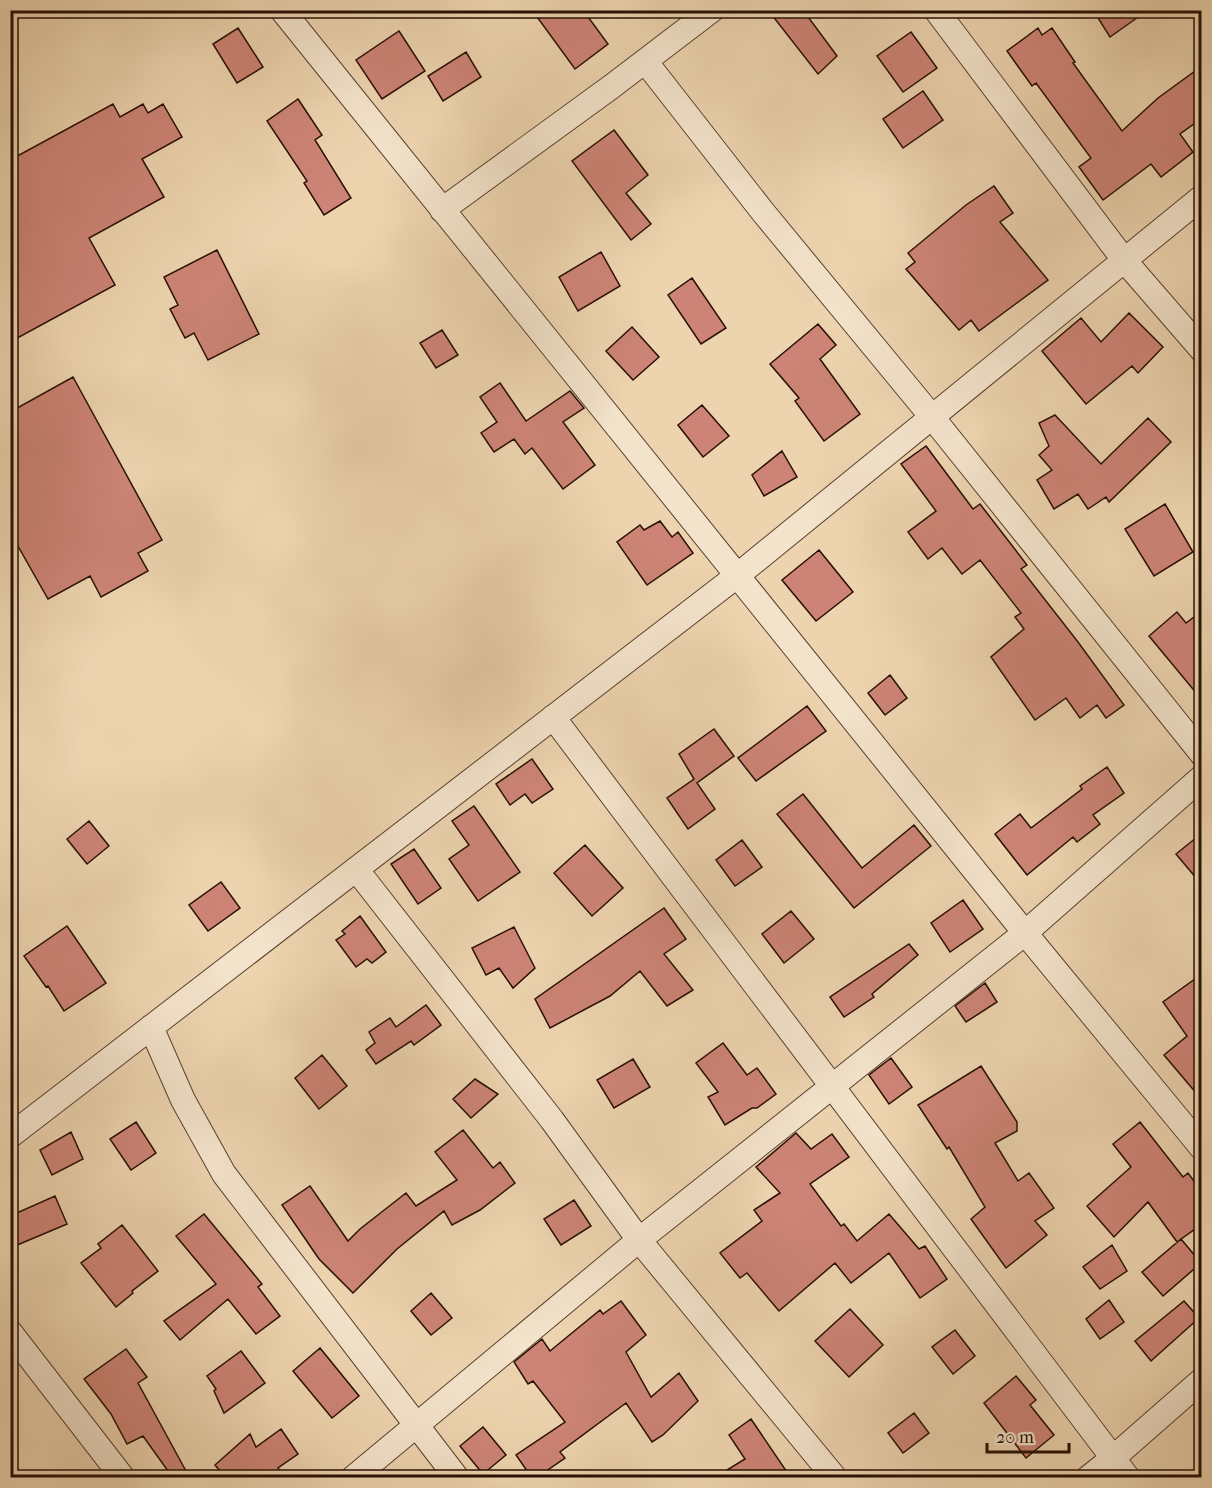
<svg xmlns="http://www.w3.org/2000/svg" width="1212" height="1488" font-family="'IM FELL French Canon',serif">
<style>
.building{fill:#cd8476;stroke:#270f04;stroke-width:1.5}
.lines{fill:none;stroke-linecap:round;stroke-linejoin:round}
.minor-casing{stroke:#58402f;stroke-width:26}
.minor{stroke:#f3e3cb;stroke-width:24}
</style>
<rect width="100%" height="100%" fill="#edd4af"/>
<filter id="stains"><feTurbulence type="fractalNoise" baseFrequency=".00333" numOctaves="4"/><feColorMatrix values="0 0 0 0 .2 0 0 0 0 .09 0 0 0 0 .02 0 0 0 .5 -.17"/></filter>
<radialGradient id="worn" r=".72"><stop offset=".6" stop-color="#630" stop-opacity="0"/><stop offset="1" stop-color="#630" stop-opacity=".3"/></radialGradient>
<path class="building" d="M532,10H583L608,44L575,69Z
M768,10H803L837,56L818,74Z
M1093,10H1148L1110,37Z
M238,28L263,67L237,83L213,44Z
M1038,28L1042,35L1052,28L1075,62L1073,63L1122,131L1158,98L1202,66V118L1180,134L1193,152L1161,177L1151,164L1103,200L1079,167L1091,158L1036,83L1032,86L1007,51Z
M399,31L425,71L382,99L356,60Z
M911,32L937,68L903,92L877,56Z
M466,52L481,77L443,101L428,76Z
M923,91L943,120L903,148L883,119Z
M298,99L322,135L315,140L351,198L324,215L304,183L307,181L267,121Z
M113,104L120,117L143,104L148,113L163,104L182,137L142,159L164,197L89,238L115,285L10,342V160Z
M614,130L648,175L626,193L651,224L631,240L572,161Z
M994,186L1013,213L1000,222L1048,280L979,331L971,320L959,330L906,269L915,262L908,253L966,205Z
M217,250L259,334L208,360L194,333L185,338L170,309L178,305L164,277Z
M601,252L620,286L578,311L559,277Z
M692,278L726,328L701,344L668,295Z
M1129,313L1163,347L1138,373L1132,366L1086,404L1042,351L1081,318L1101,342Z
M818,324L836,345L820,359L860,414L824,441L795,401L799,398L770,364Z
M632,327L659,357L633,380L606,351Z
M442,330L458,355L436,368L420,343Z
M73,377L162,540L138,553L148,571L101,597L90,576L48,599L10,532V412Z
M500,383L526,421L570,391L584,408L563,422L595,465L563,489L532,448L525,454L514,439L494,452L481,433L497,422L480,397Z
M702,405L729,436L703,457L678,425Z
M1055,415L1101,464L1148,418L1171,442L1109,502L1106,497L1088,509L1078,494L1054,509L1037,480L1052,470L1039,455L1049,446L1039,423Z
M926,446L973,509L980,504L1027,565L1021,569L1078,642L1124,705L1106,718L1097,705L1080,718L1066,698L1035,720L991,657L1024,629L1015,617L1021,613L980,560L962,574L942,548L928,559L908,532L936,511L901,464Z
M782,451L797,477L764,496L752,475Z
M1165,504L1193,552L1154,576L1125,529Z
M660,521L672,537L678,532L693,553L647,585L617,542L640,525L644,530Z
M819,550L853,592L816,621L782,580Z
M1202,611V700L1149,636L1177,612L1186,623Z
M890,675L907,698L885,715L868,693Z
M807,706L826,731L756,781L738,758Z
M714,729L734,756L697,783L715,809L688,829L667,798L694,779L679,754Z
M532,759L553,789L532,803L525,794L510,805L496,784Z
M1107,767L1124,793L1093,815L1100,824L1077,842L1073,837L1027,875L995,834L1020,814L1031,828L1082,789L1080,786Z
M803,794L862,868L914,825L931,846L854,908L777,814Z
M474,806L520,872L478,901L449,859L469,845L452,821Z
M89,821L109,846L87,864L67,839Z
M1202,833V885L1176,854Z
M742,840L762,867L735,886L716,860Z
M585,845L623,888L592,916L554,873Z
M414,849L441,888L418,904L391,864Z
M221,882L240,908L208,931L189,905Z
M963,900L983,929L950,952L931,923Z
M664,908L686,939L664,954L693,990L667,1006L640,971L610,996L550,1028L535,999Z
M791,911L814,939L784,963L762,934Z
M360,916L386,952L372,963L367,959L356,967L336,940L345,934L342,931Z
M67,926L106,983L64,1011L48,986L46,987L24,956Z
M514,927L535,968L513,988L499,968L486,975L472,948Z
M909,944L918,955L872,994L874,997L844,1017L830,997Z
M1202,974V1100L1164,1055L1187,1036L1163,1002Z
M985,983L997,1002L966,1022L955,1006Z
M426,1005L441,1025L414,1045L411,1041L376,1064L366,1050L375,1043L369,1032L390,1018L396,1027Z
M723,1043L747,1075L757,1068L776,1094L757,1108H752L725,1125L708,1097L718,1092L696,1063Z
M322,1055L347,1086L319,1109L295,1078Z
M891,1058L912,1087L889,1104L869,1075Z
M633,1059L650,1087L614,1108L597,1080Z
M981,1066L1017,1122V1131L995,1143L1018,1181L1029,1173L1054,1208L1035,1221L1047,1235L1006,1268L971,1219L985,1207L949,1147L947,1149L918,1105Z
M475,1079L498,1094L471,1118L453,1099Z
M136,1122L156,1153L131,1170L110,1139Z
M1140,1122L1183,1177L1188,1173L1202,1192V1224L1177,1242L1148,1202L1114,1237L1087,1206L1131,1167L1113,1144Z
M463,1130L493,1168L500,1162L515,1183L480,1210L452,1225L444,1211L397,1249L353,1293L319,1259L282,1205L310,1186L348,1241L360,1229L406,1193L416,1206L457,1180L435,1152Z
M71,1132L83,1159L52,1175L40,1150Z
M796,1133L811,1149L832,1134L849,1157L810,1184L841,1226L844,1224L857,1241L889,1214L919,1249L925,1246L947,1279L920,1298L889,1253L851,1283L835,1263L779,1311L747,1273L740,1278L720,1253L762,1221L754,1210L780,1193L756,1167Z
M55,1196L67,1224L10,1248V1216Z
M574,1200L591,1226L561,1245L544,1219Z
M204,1214L262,1284L258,1287L280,1316L256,1334L228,1299L180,1340L164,1321L216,1284L176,1236Z
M122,1225L158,1271L132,1291L133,1293L116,1307L81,1263L101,1248L98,1244Z
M1181,1239L1201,1263L1163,1296L1142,1272Z
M1112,1245L1127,1271L1100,1289L1083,1267Z
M431,1293L452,1318L431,1335L411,1311Z
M1109,1300L1124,1322L1100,1339L1086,1319Z
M621,1301L646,1335L626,1352L651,1397L679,1373L698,1401L663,1435L652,1442L626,1403L560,1452L565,1458L536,1478H532L516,1455L565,1422L533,1381L528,1384L514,1362L542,1339L550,1351L600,1310L603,1314Z
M1184,1301L1199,1318L1151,1361L1135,1341Z
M850,1309L883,1345L849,1377L815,1341Z
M955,1330L975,1356L953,1374L932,1347Z
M320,1348L359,1396L332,1418L293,1371Z
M126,1349L147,1377L138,1383L186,1471L176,1478H173L143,1436L127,1444L111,1414L84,1379Z
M241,1351L265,1383L224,1413L214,1391L216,1389L207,1376Z
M1016,1376L1036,1400L1030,1405L1054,1435L1026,1458L984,1403Z
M914,1413L929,1433L903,1453L888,1433Z
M751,1419L791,1478H714L745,1459L729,1435Z
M483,1427L506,1455L483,1474L460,1446Z
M281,1429L298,1454L278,1468L287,1478H226L215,1465L250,1434L256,1447Z"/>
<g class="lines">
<defs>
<path id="minor" d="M282,10L1025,933L1202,1148
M936,10L1124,260L1202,350
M645,61L763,212L932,417L1202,754
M442,210L611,87L712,10
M553,717L1128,1478
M356,869L552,1120L639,1240L835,1478
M151,1027L183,1100L224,1174L457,1478
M10,1136L738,575L1202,197
M10,1332L123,1478
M353,1478L639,1240L1025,933L1202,777
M1088,1478L1113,1458L1202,1380"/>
</defs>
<use href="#minor" class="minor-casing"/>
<use href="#minor" class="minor"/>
</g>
<rect width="1212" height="1488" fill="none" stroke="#edd4af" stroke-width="36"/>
<rect x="12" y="12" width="1188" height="1464" fill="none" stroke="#270f04" stroke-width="3"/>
<rect x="18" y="18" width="1176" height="1452" fill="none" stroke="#270f04" stroke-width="1.5"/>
<path d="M987 1443v9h82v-9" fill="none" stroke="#270f04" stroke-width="3"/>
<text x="996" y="1443" font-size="18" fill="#270f04" stroke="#f3e3cb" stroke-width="4.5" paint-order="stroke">20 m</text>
<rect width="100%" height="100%" filter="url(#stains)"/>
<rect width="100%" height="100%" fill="url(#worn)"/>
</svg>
